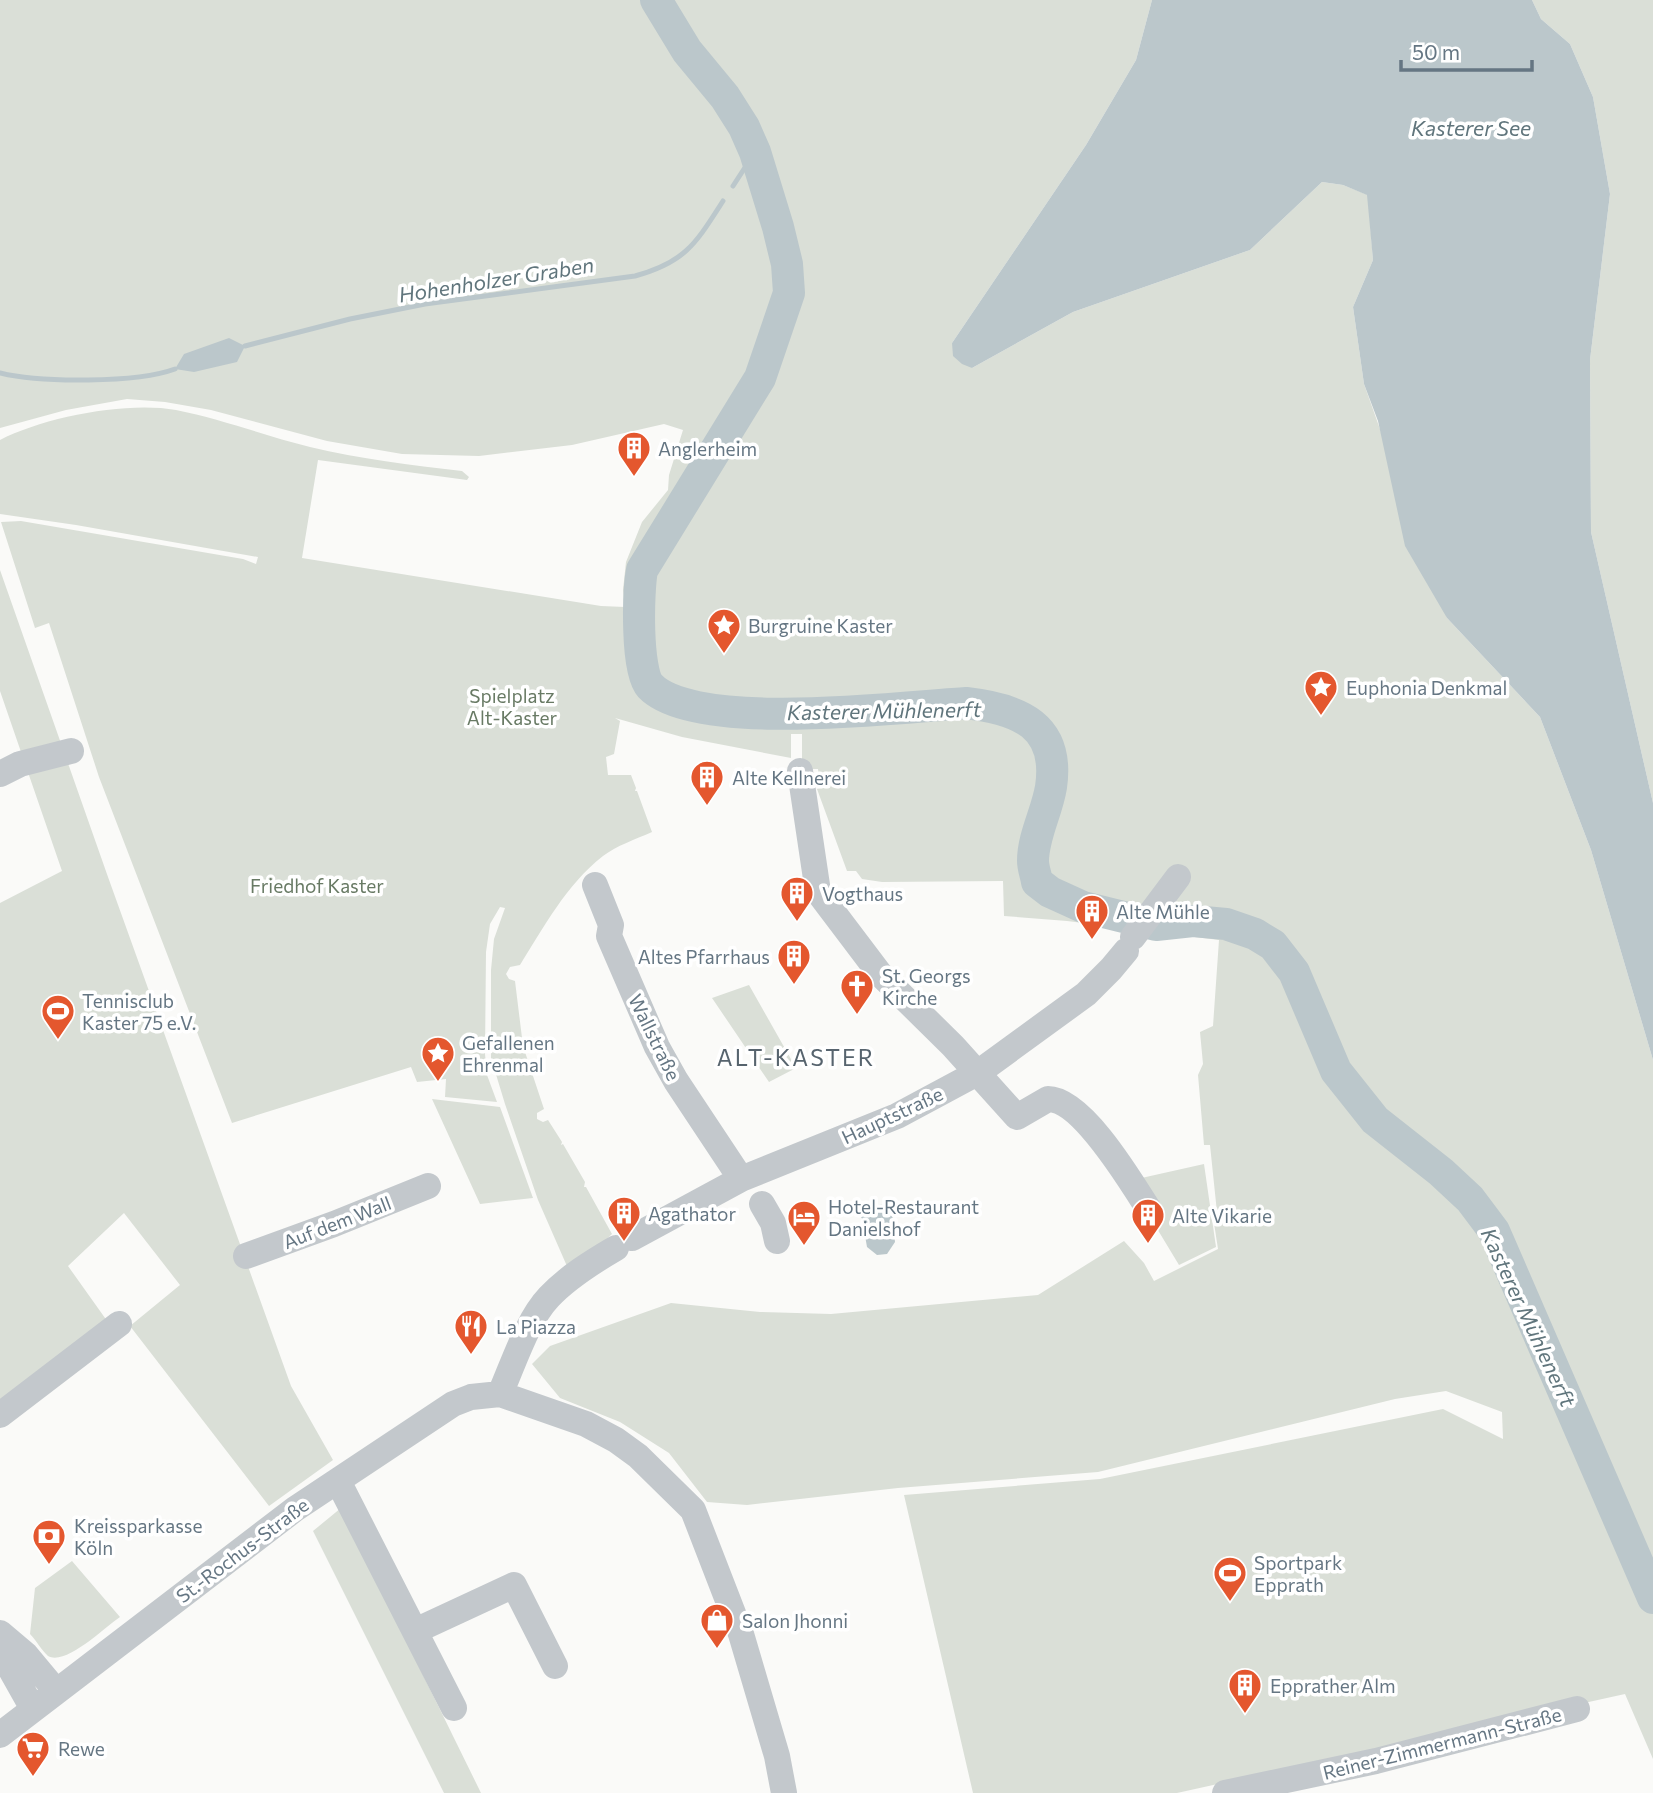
<svg xmlns="http://www.w3.org/2000/svg" width="1653" height="1793" font-family="Commissioner,sans-serif">
<style>
.green{fill:#dadfd7}
.water{fill:#bbc7cb}
.lines{fill:none;stroke-linecap:round;stroke-linejoin:round}
.stream{stroke:#bbc7cb;stroke-width:5}
.river{stroke:#bbc7cb;stroke-width:32}
.minor{stroke:#c3c8cc;stroke-width:26}
.labels{text-anchor:middle;dominant-baseline:central;stroke-width:7;stroke-linejoin:round;paint-order:stroke}
.poi-label{font-size:19px;fill:#657683;stroke:#fff;text-anchor:start}
.park-label{font-size:19px;fill:#687a64;stroke:#fff}
.street-label{font-size:19px;fill:#657683;stroke:#fff}
.water-label{font-size:21px;font-style:italic;fill:#60757c;stroke:#fff}
.quarter-label{font-size:23px;letter-spacing:2px;fill:#57646e;stroke:#fff}
</style>
<rect width="100%" height="100%" fill="#fafaf8"/>
<path class="green" d="M0,0H1152L1136,60L1086,145L952,343L972,368L1073,312L1250,250L1322,182L1343,185L1368,195L1373,260L1353,307L1364,384L1447,618L1540,717L1591,850L1653,1060V1759L1625,1694L1177,1793H973L904,1495L1100,1479L1443,1409L1503,1439L1502,1412L1446,1391L1395,1399L1098,1472L898,1488L747,1505L707,1502L669,1453L620,1422L560,1398L532,1364L550,1346L671,1303L760,1312L831,1314L1038,1295L1124,1241L1144,1263L1154,1281L1218,1249L1214,1223L1218,1222L1210,1145H1204L1198,1075L1203,1064L1200,1032L1213,1026L1219,940L1067,921L1004,916L1003,881L882,882L862,879L856,871H847L817,789L820,788L818,769H802V734H791V758L682,737L615,718L620,721L614,754L606,757L608,775H631L636,788L635,791H637L652,832C636,839 616,846 603,856C566,885 544,927 520,965L510,967L506,974L509,979L515,981L523,1046L544,1109L537,1113V1119L543,1122L548,1120L562,1142L561,1145L563,1144L585,1182L584,1187H586L612,1234L570,1273L538,1200L505,1104L491,1058V970L494,939L505,908L500,907L490,924L486,952L485,1054L487,1075L497,1102L445,1097L446,1079L417,1082L411,1067L232,1123L99,777L49,623L35,628L1,522L21,521L243,559L256,564L258,557L76,525L0,514V440C44,417 127,401 176,410C222,419 265,436 310,447C360,459 411,465 462,471L469,477L467,480L318,460L302,558L601,606L625,607L623,590L626,562L642,522L668,490L669,475L683,430L664,424L572,445L479,456L402,454L327,441L211,410L165,402L127,399L66,410L0,428Z
M1532,0H1653V803L1591,532L1590,360L1610,194L1593,97L1570,44L1541,19Z
M0,570L108,877L291,1386L333,1460L269,1506L130,1326L180,1285L124,1213L68,1266L110,1325L0,1406V903L62,871L0,691Z
M749,985L796,1068L769,1082L712,998Z
M432,1099L500,1107L533,1198L480,1204Z
M1204,1164L1216,1247L1179,1265L1150,1217L1137,1179Z
M341,1508L481,1793H444L313,1531Z
M72,1561L120,1617C105,1627 66,1666 48,1656C42,1651 36,1640 30,1634L35,1588Z"/>
<path class="water" d="M1152,0H1532L1541,19L1570,44L1593,97L1610,194L1590,360L1591,532L1653,803V1060L1591,850L1540,717L1447,618L1405,546L1378,421L1364,384L1353,307L1373,260L1367,195L1343,185L1322,182L1250,250L1073,312L972,368L962,364L953,356L952,343L1086,145L1136,60Z
M229,338L245,346L237,362L194,372L175,369L184,354Z
M882,1204L892,1212L895,1242L887,1254L877,1255L867,1247L863,1224L865,1223L861,1217L868,1207Z"/>
<g class="lines">
<path class="stream" d="M733,186L755,152
M245,346L350,319L425,304L635,276C686,262 696,243 723,201
M0,373C40,383 137,383 175,369"/>
<path class="river" d="M656,0L687,51L725,97L744,127L755,152L778,227L787,264L789,293L760,378L642,570C638,591 636,671 650,686C694,733 902,707 966,703C1020,709 1060,726 1051,787C1047,812 1033,836 1033,861C1033,868 1036,875 1037,882L1050,892L1083,907L1156,925L1193,921L1226,924L1255,934L1273,945L1294,972L1336,1071L1375,1120L1441,1172L1470,1199L1494,1231L1653,1598"/>
<path class="minor" d="M800,771L818,892L880,974L953,1046L1017,1117L1048,1099C1083,1099 1133,1185 1151,1213
M0,774L20,764L71,751
M595,885L611,925L609,936L657,1047L676,1081L741,1179
M1133,937L1178,877
M762,1204L773,1223L777,1241
M632,1238L741,1179L897,1116L979,1072L1086,994L1111,969L1126,951
M246,1256L334,1224L428,1186
M500,1394C513,1365 527,1320 549,1297C568,1277 592,1262 616,1248
M0,1415L119,1324
M338,1481L454,1708
M415,1631L514,1585L555,1666
M0,1633L26,1655L56,1691
M0,1641L6,1661L33,1709
M0,1735L295,1509L453,1404L471,1397L500,1394L586,1424L616,1440L638,1456L693,1510L741,1634L777,1756L784,1793
M1225,1793L1376,1761L1577,1709"/>
</g>
<defs>
<symbol id="building-pin" viewBox="-11 -11 22 30"><path d="M0 17L-7.5 6A9.5 9.5 0 1 1 7.5 6Z" fill="#e4572e" stroke="#fff"/><path d="M-4-6H4V6H1V3H-1V6H-4ZM-2.5-4.3h1.7v1.8h-1.7ZM.8-4.3h1.7v1.8H.8ZM-2.5-1h1.7V.8h-1.7ZM.8-1h1.7V.8H.8Z" fill="#fff"/></symbol>
<symbol id="sight-pin" viewBox="-11 -11 22 30"><path d="M0 17L-7.5 6A9.5 9.5 0 1 1 7.5 6Z" fill="#e4572e" stroke="#fff"/><path d="M0-6L1.8-2.2L6-1.7L2.9 1.2L3.7 5.4L0 3.3L-3.7 5.4L-2.9 1.2L-6-1.7L-1.8-2.2Z" fill="#fff"/></symbol>
<symbol id="church-pin" viewBox="-11 -11 22 30"><path d="M0 17L-7.5 6A9.5 9.5 0 1 1 7.5 6Z" fill="#e4572e" stroke="#fff"/><path d="M-1.2-6h2.4v3.5h3.3v2.4h-3.3V6h-2.4V-.1h-3.3v-2.4h3.3Z" fill="#fff"/></symbol>
<symbol id="stadium-pin" viewBox="-11 -11 22 30"><path d="M0 17L-7.5 6A9.5 9.5 0 1 1 7.5 6Z" fill="#e4572e" stroke="#fff"/><path d="M0-5a6.5 5 0 1 0 0 10a6.5 5 0 1 0 0-10ZM-3.5-1.8h7v3.6h-7Z" fill="#fff"/></symbol>
<symbol id="hotel-pin" viewBox="-11 -11 22 30"><path d="M0 17L-7.5 6A9.5 9.5 0 1 1 7.5 6Z" fill="#e4572e" stroke="#fff"/><path d="M-6-4.5h1.5V1H6V5H4.5V3h-9V5H-6ZM-4 0a1.8 1.8 0 1 1 3.6 0ZM.5 0V-2.5h3Q6-2.5 6 0Z" fill="#fff"/></symbol>
<symbol id="restaurant-pin" viewBox="-11 -11 22 30"><path d="M0 17L-7.5 6A9.5 9.5 0 1 1 7.5 6Z" fill="#e4572e" stroke="#fff"/><path d="M-5-6h1v4h1v-4h1v4h1v-4h1v5L-1.5 .5V6h-2V.5L-5-1ZM5-6V6H3V1.5H1.5Q1.5-4 5-6Z" fill="#fff"/></symbol>
<symbol id="bank-pin" viewBox="-11 -11 22 30"><path d="M0 17L-7.5 6A9.5 9.5 0 1 1 7.5 6Z" fill="#e4572e" stroke="#fff"/><path d="M-6-4H6V4H-6ZM0-2.3a2.3 2.3 0 1 0 0 4.6a2.3 2.3 0 1 0 0-4.6Z" fill="#fff"/></symbol>
<symbol id="shop-pin" viewBox="-11 -11 22 30"><path d="M0 17L-7.5 6A9.5 9.5 0 1 1 7.5 6Z" fill="#e4572e" stroke="#fff"/><path d="M-5-2.5h2.3a2.7 3.5 0 0 1 5.4 0H5L5.5 6h-11ZM-1.5-2.5h3a1.5 2.3 0 0 0-3 0Z" fill="#fff"/></symbol>
<symbol id="supermarket-pin" viewBox="-11 -11 22 30"><path d="M0 17L-7.5 6A9.5 9.5 0 1 1 7.5 6Z" fill="#e4572e" stroke="#fff"/><path d="M-6-5.5h2.5l.6 2H6L4.5 2H-2.5L-4.4-4H-6ZM-1.5 3.2a1.3 1.3 0 1 0 .1 0ZM3 3.2a1.3 1.3 0 1 0 .1 0Z" fill="#fff"/></symbol>
</defs>
<g fill-rule="evenodd">
<use href="#building-pin" x="615" y="429" width="38" height="52"/>
<use href="#sight-pin" x="705" y="606" width="38" height="52"/>
<use href="#sight-pin" x="1302" y="668" width="38" height="52"/>
<use href="#building-pin" x="688" y="758" width="38" height="52"/>
<use href="#building-pin" x="778" y="874" width="38" height="52"/>
<use href="#building-pin" x="1073" y="892" width="38" height="52"/>
<use href="#building-pin" x="775" y="937" width="38" height="52"/>
<use href="#church-pin" x="838" y="967" width="38" height="52"/>
<use href="#stadium-pin" x="39" y="992" width="38" height="52"/>
<use href="#sight-pin" x="419" y="1034" width="38" height="52"/>
<use href="#building-pin" x="605" y="1194" width="38" height="52"/>
<use href="#building-pin" x="1129" y="1196" width="38" height="52"/>
<use href="#hotel-pin" x="785" y="1198" width="38" height="52"/>
<use href="#restaurant-pin" x="452" y="1307" width="38" height="52"/>
<use href="#bank-pin" x="30" y="1517" width="38" height="52"/>
<use href="#stadium-pin" x="1211" y="1554" width="38" height="52"/>
<use href="#shop-pin" x="698" y="1601" width="38" height="52"/>
<use href="#building-pin" x="1226" y="1666" width="38" height="52"/>
<use href="#supermarket-pin" x="14" y="1729" width="38" height="52"/>
</g>
<g class="labels">
<g class="poi-label">
<text x="658" y="448">Anglerheim</text>
<text x="748" y="625">Burgruine Kaster</text>
<text x="1346" y="687">Euphonia Denkmal</text>
<text x="732" y="777">Alte Kellnerei</text>
<text x="822" y="893">Vogthaus</text>
<text x="1116" y="911">Alte Mühle</text>
<text x="770" y="956" text-anchor="end">Altes Pfarrhaus</text>
<text x="882" y="975">St. Georgs<tspan x="882" dy="22">Kirche</tspan></text>
<text x="82" y="1000">Tennisclub<tspan x="82" dy="22">Kaster 75 e.V.</tspan></text>
<text x="462" y="1042">Gefallenen<tspan x="462" dy="22">Ehrenmal</tspan></text>
<text x="828" y="1206">Hotel-Restaurant<tspan x="828" dy="22">Danielshof</tspan></text>
<text x="648" y="1213">Agathator</text>
<text x="1172" y="1215">Alte Vikarie</text>
<text x="496" y="1326">La Piazza</text>
<text x="74" y="1525">Kreissparkasse<tspan x="74" dy="22">Köln</tspan></text>
<text x="1254" y="1562">Sportpark<tspan x="1254" dy="22">Epprath</tspan></text>
<text x="742" y="1620">Salon Jhonni</text>
<text x="1270" y="1685">Epprather Alm</text>
<text x="58" y="1748">Rewe</text>
</g>
<g class="park-label">
<text x="512" y="695">Spielplatz<tspan x="512" dy="22">Alt-Kaster</tspan></text>
<text x="317" y="885">Friedhof Kaster</text>
</g>
<g class="street-label">
<text transform="translate(655 1037) rotate(64)">Wallstraße</text>
<text transform="translate(892 1115) rotate(-25)">Hauptstraße</text>
<text transform="translate(337 1222) rotate(-21)">Auf dem Wall</text>
<text transform="translate(242 1550) rotate(-37)">St.-Rochus-Straße</text>
<text transform="translate(1442 1743) rotate(-14)">Reiner-Zimmermann-Straße</text>
</g>
<g class="water-label">
<text x="1471" y="127">Kasterer See</text>
<text transform="translate(496 279) rotate(-9)">Hohenholzer Graben</text>
<text transform="translate(884 710) rotate(-1)">Kasterer Mühlenerft</text>
<text transform="translate(1529 1317) rotate(65)">Kasterer Mühlenerft</text>
</g>
<g class="quarter-label">
<text x="796" y="1057">ALT-KASTER</text>
</g>
</g>
<path d="M1401 60v10h131v-10" fill="none" stroke="#657683" stroke-width="3.5"/>
<text x="1412" y="60" font-size="21" fill="#657683" stroke="#ffffff" stroke-width="5" paint-order="stroke">50 m</text>
</svg>
